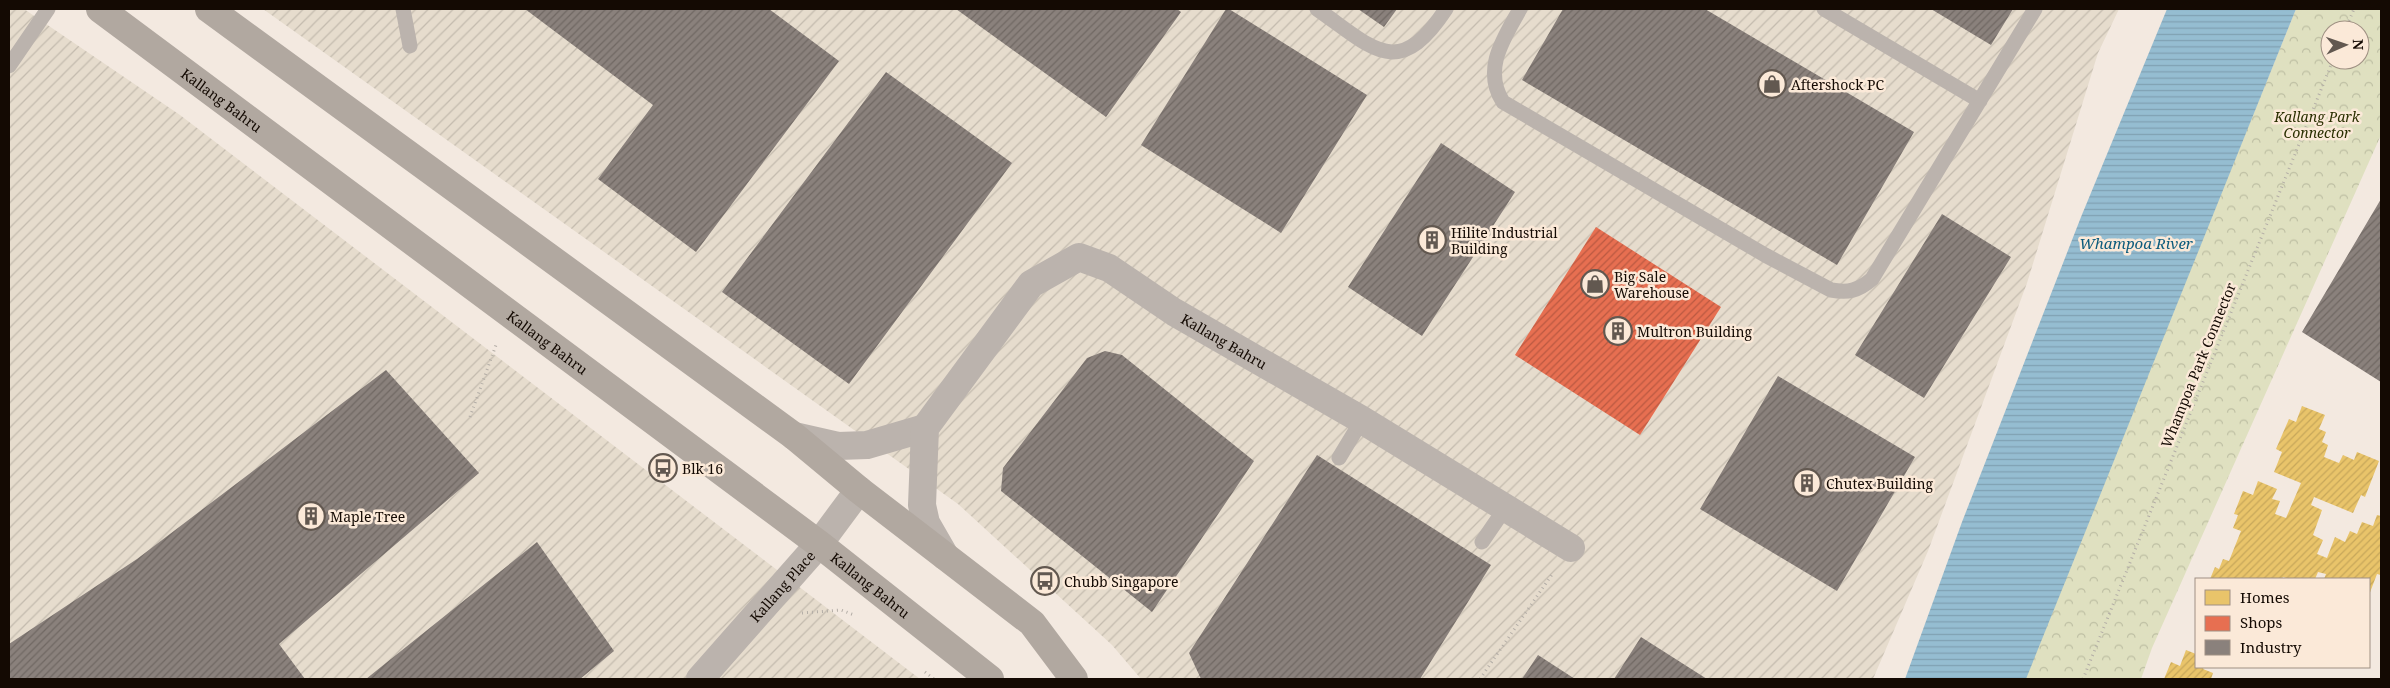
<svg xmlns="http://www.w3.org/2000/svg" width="2390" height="688" font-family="'Noto Serif',serif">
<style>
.industrial{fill:url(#industrial-furrows)}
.forest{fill:url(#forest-crowns);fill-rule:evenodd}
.water{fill:url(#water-rules)}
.homes{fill:url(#homes-hatch)}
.shops{fill:url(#shops-hatch)}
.industry{fill:url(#industry-hatch)}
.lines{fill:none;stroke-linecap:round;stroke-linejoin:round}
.path{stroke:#b3ada6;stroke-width:3;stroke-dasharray:1 4;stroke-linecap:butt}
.service{stroke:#bbb3ad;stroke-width:15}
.minor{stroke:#bbb3ad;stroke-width:28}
.secondary{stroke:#b1a8a0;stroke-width:28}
.labels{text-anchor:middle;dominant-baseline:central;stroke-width:5;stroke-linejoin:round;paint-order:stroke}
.poi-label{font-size:14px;fill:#140a03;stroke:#fbe9d8;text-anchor:start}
.street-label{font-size:14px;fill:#140a03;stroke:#fbe9d8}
.park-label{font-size:14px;font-style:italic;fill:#2a2f01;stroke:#fbe9d8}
.water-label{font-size:15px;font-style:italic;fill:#0c5b7c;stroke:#fbe9d8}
</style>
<defs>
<pattern id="industrial-furrows" width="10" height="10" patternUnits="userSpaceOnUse" patternTransform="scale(1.25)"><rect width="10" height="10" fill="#e6dccd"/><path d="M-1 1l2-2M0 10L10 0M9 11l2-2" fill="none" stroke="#c4bbae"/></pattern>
<pattern id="forest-crowns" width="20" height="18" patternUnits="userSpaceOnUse" patternTransform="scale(1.25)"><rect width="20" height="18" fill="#dfe0c0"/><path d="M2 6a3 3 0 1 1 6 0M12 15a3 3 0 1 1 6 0" fill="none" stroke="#bebfa3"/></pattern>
<pattern id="water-rules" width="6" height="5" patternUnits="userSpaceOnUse" patternTransform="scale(1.25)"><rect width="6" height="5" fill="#95bdd1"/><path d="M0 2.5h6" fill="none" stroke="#80a1b2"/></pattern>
<pattern id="homes-hatch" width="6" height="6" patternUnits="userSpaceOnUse" patternTransform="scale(1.25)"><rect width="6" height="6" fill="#e9c46a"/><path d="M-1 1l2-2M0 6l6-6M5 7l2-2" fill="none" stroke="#c7a75a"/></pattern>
<pattern id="shops-hatch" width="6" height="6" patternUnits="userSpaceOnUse" patternTransform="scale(1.25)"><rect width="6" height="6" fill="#e76f51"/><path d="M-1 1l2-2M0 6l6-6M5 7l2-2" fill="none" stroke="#ba5941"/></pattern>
<pattern id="industry-hatch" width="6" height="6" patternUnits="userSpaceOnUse" patternTransform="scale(1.25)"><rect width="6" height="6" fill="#8a817c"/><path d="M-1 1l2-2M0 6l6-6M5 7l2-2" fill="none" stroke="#706863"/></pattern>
</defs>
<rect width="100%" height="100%" fill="#f3e9e0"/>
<path class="industrial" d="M9,9H24L180,115L920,679H9Z
M263,9H2119L2098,53L2027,283L1928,551L1873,679H1141L1112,645L958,504Z"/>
<path class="forest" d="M2296,9H2381V135L2152,648L2141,679H2023ZM2330,30H2360V60H2330Z"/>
<path class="water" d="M2167,9H2296L2026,679H1905L1962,522L2081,217Z"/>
<path class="homes" d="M2302,406L2325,415L2319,429L2326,432L2322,442L2328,445L2324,457L2339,463L2343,455L2354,460L2357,452L2379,461L2365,497L2361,495L2353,513L2314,497L2311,505L2322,510L2313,535L2323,540L2317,554L2327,558L2335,537L2345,542L2350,531L2357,534L2362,522L2373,526L2377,515L2381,516V575L2377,574L2369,595V579H2324L2326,574L2318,572L2315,579H2289L2283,577L2282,579H2210L2215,567L2219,569L2223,559L2229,561L2241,531L2233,528L2238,515L2234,514L2243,491L2253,495L2258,481L2277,489L2272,499L2280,501L2275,514L2286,518L2301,483L2274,472L2282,452L2276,449L2289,419L2296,422Z
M2186,650L2196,654V667H2204L2203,669L2213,673L2211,679H2164L2171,662L2180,666Z"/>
<path class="shops" d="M1596,227L1721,307L1640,435L1515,355Z"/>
<path class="industry" d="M525,9H769L839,61L696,252L598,179L653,105Z
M956,9H1177L1181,12L1106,117Z
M1226,9H1229L1367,95L1281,233L1141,145Z
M1358,9H1397L1384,27Z
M1563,9H1705L1914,132L1837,265L1522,80Z
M1931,9H2013L1991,45Z
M886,72L1012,163L849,384L722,292Z
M1441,143L1515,192L1422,336L1348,287Z
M2381,199V382L2302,332Z
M1942,214L2011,257L1924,398L1855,355Z
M1105,351L1122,355L1254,461L1152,612L1001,491L1003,468L1087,358Z
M386,370L479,473L279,644L305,679H9V644L137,559Z
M1778,376L1915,457L1837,591L1700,509Z
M1317,455L1491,565L1420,679H1201L1189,653Z
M537,542L614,651L580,679H366Z
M1641,637L1707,679H1614Z
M1538,655L1575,679H1522Z"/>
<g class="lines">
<path class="path" d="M2345,30L2354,9
M470,417L496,345
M802,613L841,610L854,615
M925,672L934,679
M1480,679L1553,573
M2083,679L2333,60"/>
<path class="service" d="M403,9L410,46
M1317,9C1373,48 1398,82 1446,9
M1520,9C1504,38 1482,69 1503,102L1765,255L1831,290C1848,293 1858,291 1872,279L2035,9
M1824,9L1980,101
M9,66L48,9
M1339,458L1362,420
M1482,542L1506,507"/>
<g class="minor">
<path d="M794,436L838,446L867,445L925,428"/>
<path id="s1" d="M945,556L926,523L922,505L925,428L1031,284L1079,257L1109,268L1174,312L1362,420L1571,548"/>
<path id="s2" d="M700,679L819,544L859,490"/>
</g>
<g class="secondary">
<path id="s3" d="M100,9L819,544L990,679"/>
<path d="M209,9L794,436L859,490L1032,623L1074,679"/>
</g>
</g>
<defs>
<symbol id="shop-ring" viewBox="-11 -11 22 22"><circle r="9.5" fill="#fbe9d8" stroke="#625850" stroke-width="1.5"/><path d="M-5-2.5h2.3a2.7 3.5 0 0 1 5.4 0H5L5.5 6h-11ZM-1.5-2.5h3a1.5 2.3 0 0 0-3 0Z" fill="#625850"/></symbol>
<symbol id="building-ring" viewBox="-11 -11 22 22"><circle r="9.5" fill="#fbe9d8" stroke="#625850" stroke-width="1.5"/><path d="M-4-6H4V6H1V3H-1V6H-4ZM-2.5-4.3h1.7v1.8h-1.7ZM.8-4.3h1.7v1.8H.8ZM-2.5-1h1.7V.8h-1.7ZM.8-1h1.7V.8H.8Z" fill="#625850"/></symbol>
<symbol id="bus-ring" viewBox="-11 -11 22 22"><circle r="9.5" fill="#fbe9d8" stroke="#625850" stroke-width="1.5"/><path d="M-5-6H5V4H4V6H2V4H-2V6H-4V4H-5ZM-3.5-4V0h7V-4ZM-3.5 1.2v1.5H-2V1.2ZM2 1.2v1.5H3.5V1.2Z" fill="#625850"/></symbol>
</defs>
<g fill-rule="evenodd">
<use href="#shop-ring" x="1756" y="68" width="32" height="32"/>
<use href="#building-ring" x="1416" y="224" width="32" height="32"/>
<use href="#shop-ring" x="1579" y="268" width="32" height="32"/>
<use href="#building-ring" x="1602" y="315" width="32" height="32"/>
<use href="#bus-ring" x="647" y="452" width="32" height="32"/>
<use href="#building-ring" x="1791" y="467" width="32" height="32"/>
<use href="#building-ring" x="295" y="500" width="32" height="32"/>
<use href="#bus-ring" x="1029" y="565" width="32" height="32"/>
</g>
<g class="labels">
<g class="poi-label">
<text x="1791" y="84">Aftershock PC</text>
<text x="1451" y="232">Hilite Industrial<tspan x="1451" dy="16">Building</tspan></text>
<text x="1614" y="276">Big Sale<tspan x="1614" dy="16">Warehouse</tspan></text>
<text x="1637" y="331">Multron Building</text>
<text x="682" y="468">Blk 16</text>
<text x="1826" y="483">Chutex Building</text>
<text x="330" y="516">Maple Tree</text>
<text x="1064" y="581">Chubb Singapore</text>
</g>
<g class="street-label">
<text stroke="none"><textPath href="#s3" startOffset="152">Kallang Bahru</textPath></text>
<text stroke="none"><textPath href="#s3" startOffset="558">Kallang Bahru</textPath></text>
<text stroke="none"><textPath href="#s1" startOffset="536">Kallang Bahru</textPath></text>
<text transform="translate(2198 365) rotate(-68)">Whampoa Park Connector</text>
<text stroke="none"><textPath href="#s3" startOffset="962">Kallang Bahru</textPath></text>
<text stroke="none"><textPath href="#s2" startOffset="124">Kallang Place</textPath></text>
</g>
<g class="park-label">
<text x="2317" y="116">Kallang Park<tspan x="2317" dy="16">Connector</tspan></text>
</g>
<g class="water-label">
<text x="2136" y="243">Whampoa River</text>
</g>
</g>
<rect width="2390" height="688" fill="none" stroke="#140a03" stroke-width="20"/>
<rect x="2195" y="578" width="175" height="90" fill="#fbe9d8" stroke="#9f9083"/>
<rect x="2205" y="590" width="25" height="15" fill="#e9c46a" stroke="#9f9083"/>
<text x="2240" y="603" font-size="15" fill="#140a03">Homes</text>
<rect x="2205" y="616" width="25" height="15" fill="#e76f51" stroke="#9f9083"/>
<text x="2240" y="628" font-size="15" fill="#140a03">Shops</text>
<rect x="2205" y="640" width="25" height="15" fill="#8a817c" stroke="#9f9083"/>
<text x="2240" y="653" font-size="15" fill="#140a03">Industry</text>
<g transform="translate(2345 45) rotate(88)"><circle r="24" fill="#fbe9d8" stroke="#9f9083"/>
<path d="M0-4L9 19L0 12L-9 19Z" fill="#625850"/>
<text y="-8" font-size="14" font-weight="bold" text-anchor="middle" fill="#140a03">N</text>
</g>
</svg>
